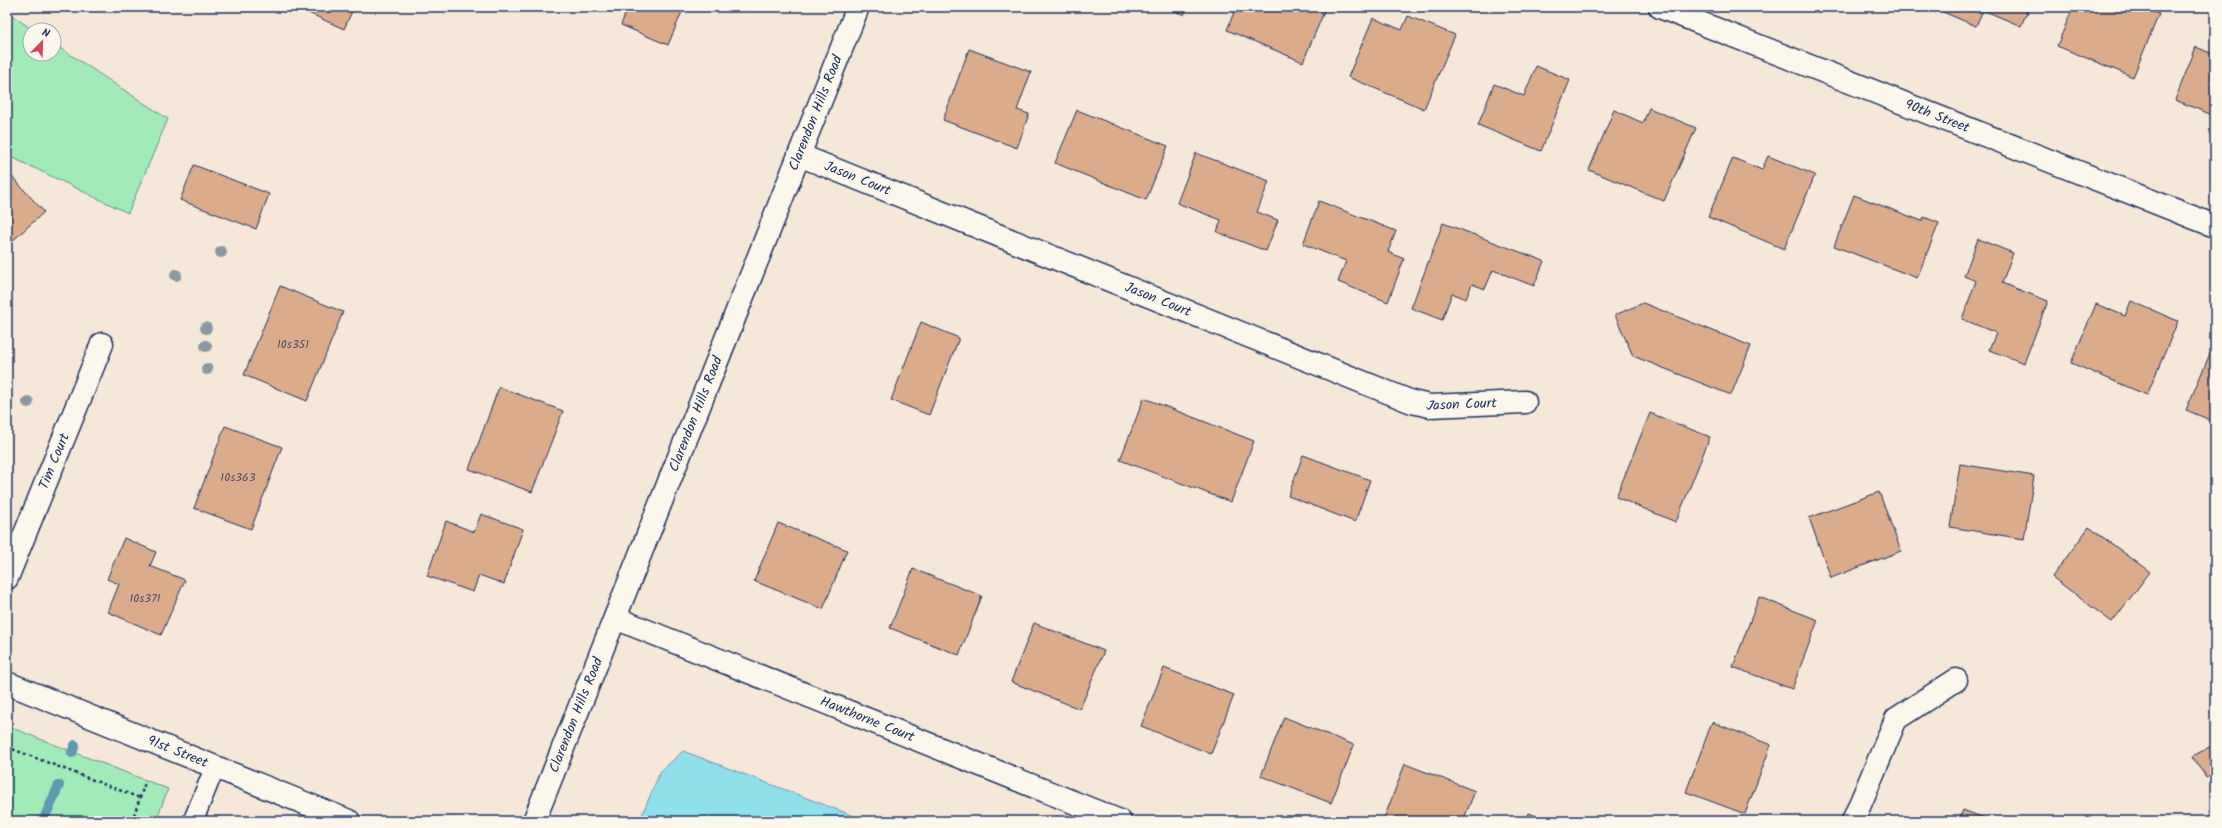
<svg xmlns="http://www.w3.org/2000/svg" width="2222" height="828" font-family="Kalam,sans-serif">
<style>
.green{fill:#a2ebb9;stroke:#5e8d8c}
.water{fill:#8fe0ea;stroke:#6199b2}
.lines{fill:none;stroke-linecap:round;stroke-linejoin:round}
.stream{stroke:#6199b2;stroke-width:10}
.building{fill:#dbac8c;stroke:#1b2f5e}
.service-casing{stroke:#1b2f5e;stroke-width:22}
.minor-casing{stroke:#1b2f5e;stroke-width:25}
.tertiary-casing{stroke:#1b2f5e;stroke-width:25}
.secondary-casing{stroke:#1b2f5e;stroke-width:25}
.path{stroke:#1b2f5e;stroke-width:2.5;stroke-dasharray:3 3;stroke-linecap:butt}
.service{stroke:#fbf7ec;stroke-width:19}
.minor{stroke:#fbf7ec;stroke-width:22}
.tertiary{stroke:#fbf7ec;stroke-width:22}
.secondary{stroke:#fbf7ec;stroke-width:22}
.tree{fill:#8c979f}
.labels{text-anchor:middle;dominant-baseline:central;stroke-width:3;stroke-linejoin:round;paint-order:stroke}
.number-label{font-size:12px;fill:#4b4e6a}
.street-label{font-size:14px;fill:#1b2f5e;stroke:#fbf7ec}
</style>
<rect width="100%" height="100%" fill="#f5e8d9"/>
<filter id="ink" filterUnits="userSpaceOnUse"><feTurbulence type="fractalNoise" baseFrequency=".025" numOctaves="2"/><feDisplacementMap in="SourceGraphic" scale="8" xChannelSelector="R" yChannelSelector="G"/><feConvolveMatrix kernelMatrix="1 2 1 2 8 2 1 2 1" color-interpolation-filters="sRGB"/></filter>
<g filter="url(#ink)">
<path class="green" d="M7,12L33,30H30V54H54V44L168,119L128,213L7,155Z
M7,726L168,789L156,821H7Z"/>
<path class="water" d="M683,751L867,821H646L642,815L660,772Z"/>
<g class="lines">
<path class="stream" d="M72,753L75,745
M43,821L59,785"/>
</g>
<path class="building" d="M303,7H354L344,29L302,10Z
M628,7H684L668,45L621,25Z
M1166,7H1187L1184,15Z
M1236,7H1326L1303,62L1227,30Z
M1931,7H2029L2021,26L1983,10L1976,26Z
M2073,7H2141L2159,14L2133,77L2057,46Z
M1408,16L1455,35L1424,109L1348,77L1373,18L1402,30Z
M2196,47L2215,55V116L2175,100Z
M969,49L1031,72L1017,110L1029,114L1017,148L943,120Z
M1536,66L1570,80L1541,151L1478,125L1494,84L1524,96Z
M1649,108L1696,128L1664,201L1589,170L1614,110L1643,123Z
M1077,110L1168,146L1146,200L1055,163Z
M1196,153L1269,181L1257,212L1278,220L1266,251L1217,232L1221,220L1177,203Z
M1768,156L1815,175L1784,249L1708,217L1733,158L1762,170Z
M194,165L269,194L256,229L180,200Z
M7,171L44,212L7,246Z
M1854,195L1922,221L1924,217L1939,223L1917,278L1834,246Z
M1319,201L1396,231L1388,252L1404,259L1388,302L1338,282L1346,261L1303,244Z
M1443,223L1544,261L1534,286L1493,270L1485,289L1472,284L1466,299L1452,293L1442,320L1411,308Z
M1978,239L2013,253L2002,283L2048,301L2024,363L1989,350L1996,333L1962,319L1976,281L1964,276Z
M280,286L343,312L307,401L244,375Z
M2131,301L2178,321L2147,395L2071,363L2096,304L2125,316Z
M1643,303L1751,346L1731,395L1633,356L1615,315Z
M921,322L959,338L929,415L891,400Z
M2215,342V422L2186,410Z
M499,387L563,411L532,492L469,469Z
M1144,398L1254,441L1231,502L1120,460Z
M1650,413L1710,437L1676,522L1616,497Z
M225,426L282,447L251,529L194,508Z
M1303,455L1370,480L1355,522L1288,496Z
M1960,464L2034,476L2024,539L1950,527Z
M1879,492L1901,551L1831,578L1809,518Z
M481,514L523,529L504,584L479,575L473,592L427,576L446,521L474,532Z
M778,523L847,550L823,609L754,581Z
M2089,527L2150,572L2112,622L2052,577Z
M124,538L156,552L150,566L185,580L161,635L108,612L119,584L107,579Z
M913,569L982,596L959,655L890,628Z
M1759,597L1818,620L1792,689L1733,667Z
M1034,623L1104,651L1080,709L1011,682Z
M1164,668L1234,695L1211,754L1141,726Z
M1284,717L1354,745L1331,803L1261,776Z
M1712,722L1771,745L1745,814L1686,792Z
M2215,744V773L2206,778L2193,756Z
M1405,764L1475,791L1463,821H1383Z
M1963,810L1992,821H1959Z
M1529,813L1549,821H1526Z"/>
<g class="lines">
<defs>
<path id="service" d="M193,821L215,767"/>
<g id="minor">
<path id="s1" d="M1660,7L2215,226"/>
<path id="s2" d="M799,155L1412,402L1430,406L1525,402"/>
<path id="s3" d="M7,578L102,344"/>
<path id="s4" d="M615,618L1120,821"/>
<path d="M1853,821L1896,719L1956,680"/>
</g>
<g id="tertiary">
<path id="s5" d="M534,821L858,7"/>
</g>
<g id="secondary">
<path id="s6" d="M7,683L349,821"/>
</g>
</defs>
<use href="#service" class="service-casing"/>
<use href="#minor" class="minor-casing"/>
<use href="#tertiary" class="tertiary-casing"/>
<use href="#secondary" class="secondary-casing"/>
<path class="path" d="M7,747L140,798
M132,821L146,780"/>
<use href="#service" class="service"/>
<use href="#minor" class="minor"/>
<use href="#tertiary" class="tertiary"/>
<use href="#secondary" class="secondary"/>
</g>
<g class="tree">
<circle cx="221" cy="252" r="6"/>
<circle cx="176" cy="275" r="6"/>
<circle cx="206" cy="328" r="6"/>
<circle cx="206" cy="346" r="6"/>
<circle cx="207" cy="369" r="6"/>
<circle cx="28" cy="402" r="6"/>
</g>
</g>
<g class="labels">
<g class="number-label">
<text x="293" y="344">10s351</text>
<text x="238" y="477">10s363</text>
<text x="145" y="598">10s371</text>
</g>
<g class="street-label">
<text stroke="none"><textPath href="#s5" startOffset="762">Clarendon Hills Road</textPath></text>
<text stroke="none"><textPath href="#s1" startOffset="298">90th Street</textPath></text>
<text stroke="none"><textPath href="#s2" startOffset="63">Jason Court</textPath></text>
<text stroke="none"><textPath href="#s2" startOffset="387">Jason Court</textPath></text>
<text stroke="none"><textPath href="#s2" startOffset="711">Jason Court</textPath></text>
<text stroke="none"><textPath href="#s5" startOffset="438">Clarendon Hills Road</textPath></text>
<text stroke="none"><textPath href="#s3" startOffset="126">Tim Court</textPath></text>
<text stroke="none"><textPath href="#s5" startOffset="114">Clarendon Hills Road</textPath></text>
<text stroke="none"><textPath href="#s4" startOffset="272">Hawthorne Court</textPath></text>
<text stroke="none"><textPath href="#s6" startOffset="184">91st Street</textPath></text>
</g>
</g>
<rect width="2222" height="828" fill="none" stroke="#fbf7ec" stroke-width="24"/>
<rect x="12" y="12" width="2198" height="804" fill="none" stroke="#1b2f5e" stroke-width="1.5" filter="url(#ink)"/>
<g transform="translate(42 42) rotate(23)"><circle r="19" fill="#fbf7ec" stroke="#a1a7b3"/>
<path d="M0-3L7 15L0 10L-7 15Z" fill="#d1495b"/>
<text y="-6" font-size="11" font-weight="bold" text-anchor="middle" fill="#1b2f5e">N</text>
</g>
</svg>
